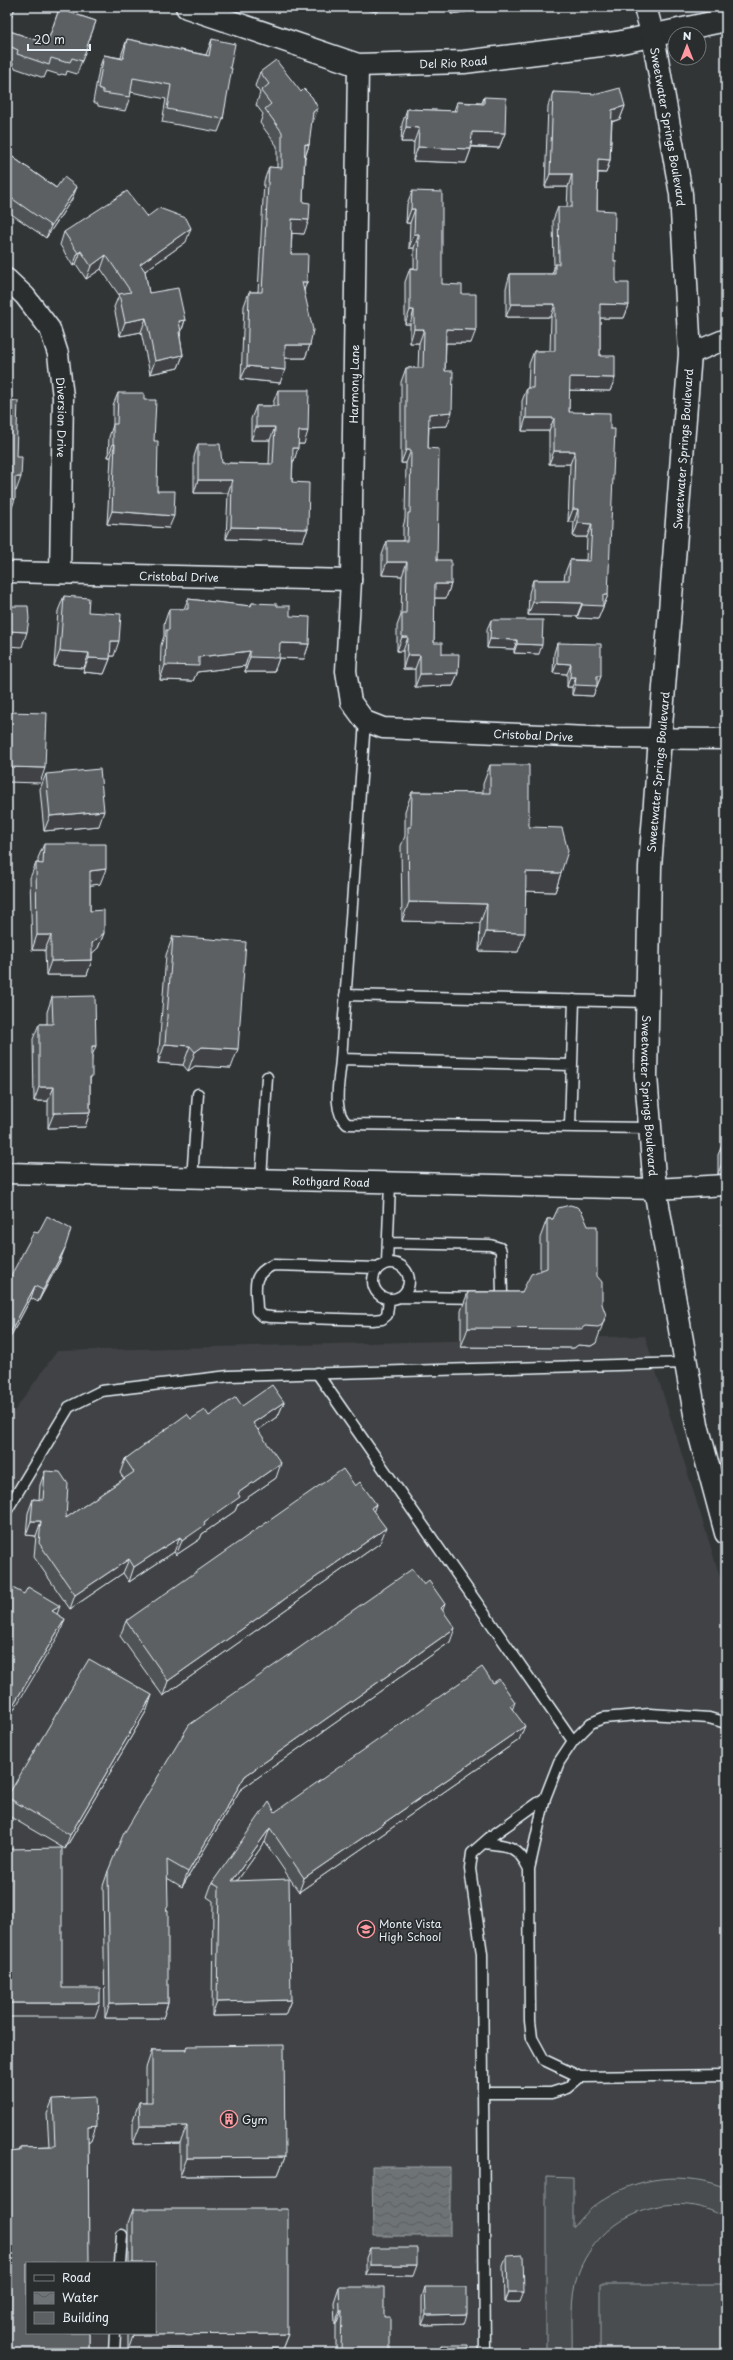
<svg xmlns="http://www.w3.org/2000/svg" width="733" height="2360" font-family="'Playpen Sans',sans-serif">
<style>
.built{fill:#3f4244;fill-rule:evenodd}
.pitch{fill:#494d4f;stroke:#989fa4}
.water{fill:url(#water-waves);stroke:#9fa5aa}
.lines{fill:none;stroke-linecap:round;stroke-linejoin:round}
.service-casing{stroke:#e8f1f8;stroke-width:13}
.minor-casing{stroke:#e8f1f8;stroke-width:23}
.tertiary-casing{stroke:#e8f1f8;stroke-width:25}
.secondary-casing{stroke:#e8f1f8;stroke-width:25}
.service{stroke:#2a2d2e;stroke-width:10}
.minor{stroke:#2a2d2e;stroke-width:20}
.tertiary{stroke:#2a2d2e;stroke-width:22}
.secondary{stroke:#2a2d2e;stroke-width:22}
.wall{fill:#4f5355;stroke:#e8f1f8}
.shaded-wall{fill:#404345;stroke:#e8f1f8}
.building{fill:#5c6063;stroke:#e8f1f8}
.labels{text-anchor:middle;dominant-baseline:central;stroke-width:3.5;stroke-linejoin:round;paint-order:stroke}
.street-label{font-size:11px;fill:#e8f1f8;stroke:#2a2d2e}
.poi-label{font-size:11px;fill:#e8f1f8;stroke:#2a2d2e;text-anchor:start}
</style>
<defs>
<pattern id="water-waves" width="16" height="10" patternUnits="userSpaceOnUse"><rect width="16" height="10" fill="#6e7376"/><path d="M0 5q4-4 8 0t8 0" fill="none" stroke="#5a5e60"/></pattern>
</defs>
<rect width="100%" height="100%" fill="#323536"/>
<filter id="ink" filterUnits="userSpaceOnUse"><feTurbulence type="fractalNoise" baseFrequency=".025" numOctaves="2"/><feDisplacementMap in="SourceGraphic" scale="8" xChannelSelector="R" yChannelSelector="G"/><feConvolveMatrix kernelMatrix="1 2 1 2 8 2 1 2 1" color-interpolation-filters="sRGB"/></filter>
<g filter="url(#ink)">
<path class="built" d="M645,1336L726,1596V2353H7V1421L57,1351ZM27,2263H155V2333H27Z"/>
<path class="pitch" d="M546,2177L573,2178V2228C581,2219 589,2209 600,2202C636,2176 685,2171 726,2188V2218C671,2185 599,2215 578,2274C569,2299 573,2327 572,2353H546Z
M600,2284H726V2353H600Z"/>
<path class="water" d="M372,2167H450V2236H373Z"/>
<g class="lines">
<defs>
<path id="service" d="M365,721L341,1059C340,1078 331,1110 347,1124L649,1128
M345,995L647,1002
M341,1059L572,1065
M570,1127L574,1000
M192,1179L198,1094
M261,1180L267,1077
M388,1243L490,1245L500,1248L501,1252L502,1294L497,1298L399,1297
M387,1263L390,1183
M373 1281a18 18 0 1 1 36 0a18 18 0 1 1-36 0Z
M378,1268L273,1265C249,1276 257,1288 257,1311L262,1316L271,1317L372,1320L382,1319L387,1315L389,1299
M317,1373L573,1741
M7,1510L69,1407L101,1391L229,1376L686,1363
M726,1723L709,1718L650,1714L603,1718L591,1723L573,1741L559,1762L545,1798L529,1869L530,2021L532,2038L544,2060L580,2077L726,2075
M484,1843C508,1845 518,1846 529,1869
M484,2093H551L567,2088L580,2077
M120,2263L122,2235
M114,2353L115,2333
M485,2353L482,1954L470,1869L472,1853L489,1838L545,1798"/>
<g id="minor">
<path id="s1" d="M358,65L351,580L346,671L351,702L365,721L383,728L612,738L726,739"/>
<path id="s2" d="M7,279L25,296L50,329L58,354L63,397L60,573"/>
<path d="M690,354L726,339"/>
<path id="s3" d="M7,572L351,580"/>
<path id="s4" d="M7,1173L655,1189L726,1185"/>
</g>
<g id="tertiary">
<path id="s5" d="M187,7L358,65L464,62L617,43L726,20"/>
</g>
<g id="secondary">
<path id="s6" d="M645,7L653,36L681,194L690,354L650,867L646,1076L655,1189L697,1425L726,1533"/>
</g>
</defs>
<use href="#service" class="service-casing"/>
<use href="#minor" class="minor-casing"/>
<use href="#tertiary" class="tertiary-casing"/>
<use href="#secondary" class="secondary-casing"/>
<use href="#service" class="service"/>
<use href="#minor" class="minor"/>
<use href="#tertiary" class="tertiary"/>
<use href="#secondary" class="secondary"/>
</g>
<path class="wall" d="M352,7H379L377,12Z
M450,7H491V8L451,14Z
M59,9L96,21L77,74L67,71L66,75L61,74L60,75L47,71L44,78L12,67L13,63L7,60V30L47,44Z
M127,39L206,55L212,39L230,68L223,119L218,132L162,122L166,99L131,92L130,97L125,111L98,106V104L93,102L99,69L104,55L121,58L122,53Z
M260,72L313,122L311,123L309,145L305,158L303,202L304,234L292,233L291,254L307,282L304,289L310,345L305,358H285L280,383L241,379L244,306L249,292H258L264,181L269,167L277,168V146L260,123L263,114L256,105L260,93L255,86Z
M553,92L625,106L620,119L612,122L610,160L606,173H598L597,210L614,261L616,283L629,305L624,318H600V356L615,378L610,391L569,390V412L608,595L598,619L577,618V616L528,615L529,593L533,580H564L565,573L570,560H586L587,537H573L574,522H568L570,464H549V431H522V401L527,388H528L529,364L534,351H550L551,317H506V288L510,274H552L554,268L553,220L558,207H567L568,187H545L548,106Z
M484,97L505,133L499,148L471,147V149L466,163L413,161L414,142H401L402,124L407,109L454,111L457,102L482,103Z
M7,153L72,199L46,238L7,211Z
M412,191L442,284L462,294L471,343H446L445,371L447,426L429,427L428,448L437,560L451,584L446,598H434V643L458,673L453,686L415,687V669H403V651H397V626L401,615L402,576L382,575V555L387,541H403V527L405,519L406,463H401V382L406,368H418L419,343H410V324H405V282L410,268H414V248H409L410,223H406L407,204Z
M147,217L186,242L145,271L149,293L185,320L180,337L183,355L178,368L150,374L141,332L120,336L114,307L119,295L101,269L86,279L76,264L73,266L60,245L64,232Z
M278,390L304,444H298L294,461H293L292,482L308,529L303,541L226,539L228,493H194V457L198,444L222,463L269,464L270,440H251V419L256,406H273V403Z
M118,393L144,400L154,441L157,491L169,528L107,524L111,457H108L109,437L113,425V405Z
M64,596L88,612L114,656H110V659L104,674L83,672L84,668L54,666L58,611Z
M188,599L250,606L252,603L277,606L290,616L309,644L304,659L279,658L274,672H245V666L197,672L193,681L160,680L161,645L164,636V624L169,609H184Z
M491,620L539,654L514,653V649L487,648V629Z
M557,643L601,676L593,696L572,695V687H567V674L553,673L554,653Z
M490,765L529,827L561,873L555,892L526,891L518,952L479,951L480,923L402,921L401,846L405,836V811L412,792L483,793V784Z
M46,774L99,826L44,831L40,789Z
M44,844L100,884L90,885V911L104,933L98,948L92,953V960L87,975H46L45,950H32L30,878L36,863H38V858Z
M173,936L231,1068L195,1066L188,1071L183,1065L158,1063L166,955Z
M52,997L92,1057L90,1082V1112L85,1127L48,1128V1101H34L33,1039L39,1024H47V1012Z
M722,1145H726V1174H718V1155Z
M547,1219H553L596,1343L591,1346L578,1345L574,1348L461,1347V1311L468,1292H522L540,1271V1238Z
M60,1261L38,1302L31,1298L7,1343V1283Z
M284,1402L278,1416L258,1430L276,1478L238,1504L235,1511L202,1534L200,1539L176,1555L174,1552L129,1582L123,1573L70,1609L34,1557L36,1536L26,1535L28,1513L33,1499L39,1500L40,1485L45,1471L66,1518L124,1479L120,1473L125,1459L191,1419L209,1416L242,1406Z
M355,1486L376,1504L373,1511L380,1543L163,1696L120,1636L126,1621Z
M443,1611L450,1642L240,1790L182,1887L167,1878L166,1910L168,2003L163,2018H105L103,1886L108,1871Z
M512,1709L519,1740L299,1892L265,1842L237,1881L291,2000L285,2015L212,2016L213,1901L207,1897L212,1883L275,1812Z
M147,1710L65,1849L7,1815V1797Z
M187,2046L285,2157L278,2175L180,2176V2143L133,2144V2120L139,2102H146V2068L152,2050H185Z
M53,2099L91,2141H88L89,2353H7V2152L18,2151L20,2147L49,2146L47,2114Z
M133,2209L288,2334L282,2349L128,2350V2333H155V2263H128V2223Z
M370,2248L413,2276L366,2275V2258Z
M507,2256L520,2302H504L503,2266Z
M339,2287L384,2317L390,2353H336V2324H335L334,2302Z
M425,2287L464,2324L422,2325V2297Z
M441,2345L468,2353H438Z"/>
<path class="shaded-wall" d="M14,7H16L7,25V22Z
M454,7H491V8L451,14Z
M625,106L620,119L607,123L612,110Z
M318,108L313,122L307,126L313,112Z
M406,127L419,128L414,142H401Z
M472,132L505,133L499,148L466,146Z
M305,144L309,145L304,159Z
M418,147L471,149L466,163L413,161Z
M598,159L610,160L606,173L594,172Z
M550,174H572L568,187H545Z
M77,187L72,199L46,238L51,226Z
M411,209H415L410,223H406Z
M292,219L309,220L304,234L287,233Z
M191,228L186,242L135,278L140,264Z
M414,234H419L414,248H409Z
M81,251L76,264L73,266L78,253Z
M106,255L101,269L86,279L91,266Z
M302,282H307L302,296Z
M511,304H555L551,317H506Z
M600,304L629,305L624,318H595Z
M410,310H414L410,324H405Z
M146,318L141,332L120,336L125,322Z
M185,320L181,332L176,345L179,321Z
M414,329H424L419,343H410Z
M446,329L476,330L471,343H441Z
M285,345H310L305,358H280Z
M183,355L178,368L150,374L155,361Z
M247,366L285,370L280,383L241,379Z
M570,377L615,378L610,391L565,390Z
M452,412L447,426L424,427L429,414Z
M526,418H554L549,431H522Z
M256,427H275L270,440H251Z
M299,431H308L304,444H294Z
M113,444H115L111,457H108Z
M293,448H298L294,461L288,460Z
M406,450H411L406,463H401Z
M554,451H575L570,464H549Z
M15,477H21L16,491H10Z
M198,480H232L228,493H194Z
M7,498L15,499L10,513H7Z
M573,509H578L574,522H568Z
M112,511L174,516L169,528L107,524Z
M578,523L592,524L587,537H573Z
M231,527L308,529L303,541L226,539Z
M387,562H407L402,576L382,575Z
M435,584H451L446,598H430Z
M603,595H608L598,619L577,618L582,605Z
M533,602L582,603L577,616L528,615Z
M8,631L27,632L22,647L7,646Z
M402,637H408L403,651H397Z
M490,639L517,640L514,649L487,648Z
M111,641H119L114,656H106Z
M280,643L309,644L304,659L279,658L274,672H245L250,657Z
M517,644L542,645L539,654L514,653Z
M60,651L89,653L84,668L54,666Z
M250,651L245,666L197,672L193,681L160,680L165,665L199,657Z
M407,655H420L415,669H403Z
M89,658L110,659L104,674L83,672Z
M557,663L571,664L567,674L553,673Z
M458,673L453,686L415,687L420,674Z
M597,676H601L593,696L572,695L575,685Z
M570,677H576L572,687H567Z
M7,767L45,768L40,783L7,782Z
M104,811L99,826L44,831L50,816Z
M106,869L100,884L85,886L90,871Z
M526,872L561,873L555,892L519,891Z
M409,902L487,904L480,923L402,921Z
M486,932L525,933L518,952L479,951Z
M104,933L98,948L87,958L92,943Z
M37,935H51L45,950H32Z
M92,960L87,975H46L51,961Z
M165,1044L190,1046L183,1065L158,1063Z
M92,1046H96L90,1061Z
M202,1047L238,1049L231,1068L195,1066L188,1071L195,1052Z
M39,1087H54L48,1101H34Z
M90,1112L85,1127L48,1128L54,1113Z
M722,1163L726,1164V1174H718Z
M65,1248L60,1261L38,1302L43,1290Z
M35,1286L31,1298L7,1343L9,1335Z
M606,1315L596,1343L591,1346L578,1345L574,1348L461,1347L468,1328L585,1326Z
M284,1402L278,1416L248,1437L253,1423Z
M281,1463L276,1478L238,1504L235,1511L202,1534L200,1539L176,1555L182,1541L238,1493Z
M376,1504L371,1519V1508Z
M31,1521H41L36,1536L26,1535Z
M386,1528L380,1543L163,1696L168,1681Z
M180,1537L174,1552L129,1582L134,1567Z
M129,1559L123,1573L70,1609L75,1595Z
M445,1604L440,1618L441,1608Z
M60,1606L55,1620L52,1611Z
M65,1619L60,1633L7,1721V1715Z
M455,1628L450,1642L240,1790L182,1887L188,1872L245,1776Z
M152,1695L147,1710L65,1849L70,1835Z
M515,1702L510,1716V1706Z
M525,1726L519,1740L299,1892L304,1878Z
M270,1828L265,1842L227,1895L232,1881Z
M291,2000L285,2015L212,2016L217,2002Z
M7,2003H100L95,2017H7Z
M168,2003L163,2018H105L110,2004Z
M96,2126L91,2141H82L88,2127Z
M140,2126H187L180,2143L133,2144Z
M285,2157L278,2175L180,2176L187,2158Z
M370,2265H417L413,2276L366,2275Z
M508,2292H524L520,2302H504Z
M340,2310H342L336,2324H335Z
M467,2314L464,2324L422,2325L426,2315Z
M288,2334L282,2349L128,2350L133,2335Z"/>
<path class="building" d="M7,7H14L7,22Z
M59,9L96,21L82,61L72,58L70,62L66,61L65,62L51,58L49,65L17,54L18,50L7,45V30L47,44Z
M127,39L209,56L212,39L235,44L230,68H232L223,119L167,109L171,85L133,78L130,97L103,93V90L98,88L104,55L123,59Z
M276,60L301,92L304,89L312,97L318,108L313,112L309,145L305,144L303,202L310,203L309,220L292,219L291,254H308L307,282H302L313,330L310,345H285V370L247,366L249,292H262L269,167L282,168V132L265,109L271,104L261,91L269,84L260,72Z
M620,88L625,106L612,110L610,160L598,159L597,210L615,211L614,261H616V283H629V305L600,304V356H615V378L570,377L569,412L610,413V429H615L608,595H603V606L582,605V603L533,602V580H569L570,560L590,561L592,524L578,523V509H573L575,451H554V418H526L527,388H533L534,351H555V304H511L510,274H555V264H559L558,207H572V174H550L553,92L598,94Z
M484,97L506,98L505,133L472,132L471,149L418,147L419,128L406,127L407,109L457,111V102L484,104Z
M7,153L56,188L64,177L77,187L51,226L7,195Z
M127,191L147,217L159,208L186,218L191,228L140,264L145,271L149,293L178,288L185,320L179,321L181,332H179L183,355L155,361L146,318L125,322L119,294L131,292L106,255L91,266L81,251L78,253L64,232Z
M412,191L442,192V284L462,285V294H476V330L446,329L445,371H453L452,412L429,414L428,448L439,449L437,560H451V584H435L434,643H442V654H459L458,673L420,674V655H407L408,637H402V613H406L407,562H387V541H407L408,513H410L411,450H406V368H423L424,329H414V310H410V268L418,269L419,234H414L415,209H411Z
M278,390H309L308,431H299L298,448H293L292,482L309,483L308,529L231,527L232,480H198V444H220L222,463L273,464L275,427H256V406H278Z
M118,393H144V400H156L154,441H158L157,491H175L174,516L112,511L115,444H113V424H117Z
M7,400L18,401L16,457H22L21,477H15V499L7,498Z
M64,596L89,598L88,612L121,614L119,641H111L110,659L89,658V653L60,651Z
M188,599L251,606L252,603L277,604V606H290V616L310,617L309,644L280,643L279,658L250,657V651L199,657V666L165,665L166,630H169V609H188Z
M7,606H28L29,619L27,632L8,631V649H7Z
M491,620H543L542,645L517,644V640L490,639Z
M557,643L601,644V676H597V686L575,685L576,677H570L571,664L557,663Z
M7,712L47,713L45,768L7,767Z
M490,765H529V827L562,828L568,851L561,873L526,872L525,933L486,932L487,904L409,902L408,827H411L412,792L490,793Z
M100,769L104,811L50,816L46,774Z
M44,844H106V869L90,871V911L104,910V933L92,943V960L51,961V935H37L36,863L43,864Z
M173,936L246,942L238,1049L202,1047L195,1052L190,1046L165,1044Z
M95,996L96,1046H92V1077H90V1112L54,1113V1087H39V1024H53L52,997Z
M722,1145H726V1164L722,1163Z
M570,1205L577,1207L582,1212L588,1226H597V1276L602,1282V1304L606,1315L602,1325L598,1327L585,1326L581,1329L468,1328V1292H522L531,1274L547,1268V1219H553L558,1208Z
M47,1216L71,1229L65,1248L43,1290L35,1286L9,1335L7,1333V1283L34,1232L38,1233Z
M272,1385L284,1402L253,1423L281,1463L238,1493L240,1497L204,1522L205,1525L182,1541L180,1537L134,1567L129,1559L75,1595L39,1543L41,1521H31L33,1499L43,1500L45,1471L60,1472L68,1484L66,1518L134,1472L125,1459L187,1414L191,1419L205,1410L209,1416L236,1397L242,1406Z
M343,1469L355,1486L360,1482L376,1504L371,1508L386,1528L168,1681L126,1621Z
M412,1569L424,1585L429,1581L445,1604L441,1608L455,1628L245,1776L188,1872L167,1860L168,1906L166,1910L168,1911V2003L110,2004L108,1871L123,1835L189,1725Z
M7,1585L24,1594L28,1587L60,1606L52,1611L65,1619L7,1715Z
M89,1659L152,1695L70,1835L7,1797Z
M482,1667L493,1683L499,1679L515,1702L510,1706L525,1726L304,1878L270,1828L232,1881L289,1879L291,2000L217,2002L219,1887L212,1883L269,1802L275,1812Z
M62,1848V1988H100V2003H7V1849Z
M284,2045L285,2157L187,2158V2126H140L139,2102H152V2050H187V2046Z
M95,2097L96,2126L88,2127L89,2263H27V2333H89V2353H8L7,2152L20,2151V2147L55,2146L53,2099Z
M133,2209H288V2334L133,2335V2333H155V2263H133Z
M370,2248H417V2265H370Z
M523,2255L524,2292H508L507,2256Z
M339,2287H384V2317H390V2353H341L342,2310H340Z
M425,2287H467V2314L426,2315Z
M441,2345H468V2353H441Z"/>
</g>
<defs>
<symbol id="school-ring" viewBox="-11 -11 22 22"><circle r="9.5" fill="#2a2d2e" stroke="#ff9aa2" stroke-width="1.5"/><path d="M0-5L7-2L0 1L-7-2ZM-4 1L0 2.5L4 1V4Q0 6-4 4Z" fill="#ff9aa2"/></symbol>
<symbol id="building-ring" viewBox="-11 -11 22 22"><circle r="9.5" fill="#2a2d2e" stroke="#ff9aa2" stroke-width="1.5"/><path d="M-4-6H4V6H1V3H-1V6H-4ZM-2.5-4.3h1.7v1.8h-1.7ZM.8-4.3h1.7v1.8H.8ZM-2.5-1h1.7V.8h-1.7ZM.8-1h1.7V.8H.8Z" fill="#ff9aa2"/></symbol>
</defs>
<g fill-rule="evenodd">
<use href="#school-ring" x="356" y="1919" width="20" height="20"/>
<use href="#building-ring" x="219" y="2109" width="20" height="20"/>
</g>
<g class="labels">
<g class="street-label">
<text stroke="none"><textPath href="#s5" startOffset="276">Del Rio Road</textPath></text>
<text stroke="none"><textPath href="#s6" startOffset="122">Sweetwater Springs Boulevard</textPath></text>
<text transform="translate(354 384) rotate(-89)">Harmony Lane</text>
<text stroke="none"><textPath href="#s2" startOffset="156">Diversion Drive</textPath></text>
<text transform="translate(683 449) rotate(-86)">Sweetwater Springs Boulevard</text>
<text stroke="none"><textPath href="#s3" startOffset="172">Cristobal Drive</textPath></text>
<text stroke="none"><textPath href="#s1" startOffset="831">Cristobal Drive</textPath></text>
<text transform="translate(658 772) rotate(-85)">Sweetwater Springs Boulevard</text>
<text stroke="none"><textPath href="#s6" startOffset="1094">Sweetwater Springs Boulevard</textPath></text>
<text stroke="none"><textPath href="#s4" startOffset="324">Rothgard Road</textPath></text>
</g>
<g class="poi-label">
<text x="379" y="1923">Monte Vista<tspan x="379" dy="13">High School</tspan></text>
<text x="242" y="2119">Gym</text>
</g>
</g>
<rect width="733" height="2360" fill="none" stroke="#2a2d2e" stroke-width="24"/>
<rect x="12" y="12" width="709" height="2336" fill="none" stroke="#e8f1f8" stroke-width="1.5" filter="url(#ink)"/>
<rect x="26" y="2262" width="130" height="72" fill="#2a2d2e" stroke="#767b7f"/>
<rect x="34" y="2275" width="20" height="6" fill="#2a2d2e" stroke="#767b7f"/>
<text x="62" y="2282" font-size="12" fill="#e8f1f8">Road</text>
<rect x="34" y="2292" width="20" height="12" fill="url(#water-waves)" stroke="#767b7f"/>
<text x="62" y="2302" font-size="12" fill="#e8f1f8">Water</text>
<rect x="34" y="2312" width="20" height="12" fill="#5c6063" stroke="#767b7f"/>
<text x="62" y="2322" font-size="12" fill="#e8f1f8">Building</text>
<g transform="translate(687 46)"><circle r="19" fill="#2a2d2e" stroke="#767b7f"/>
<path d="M0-3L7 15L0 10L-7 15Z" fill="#ff9aa2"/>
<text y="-6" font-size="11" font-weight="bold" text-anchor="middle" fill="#e8f1f8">N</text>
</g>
<path d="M28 44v6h62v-6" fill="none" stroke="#e8f1f8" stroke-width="2"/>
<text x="34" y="44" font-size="12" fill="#e8f1f8" stroke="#2a2d2e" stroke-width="3" paint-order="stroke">20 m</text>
</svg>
